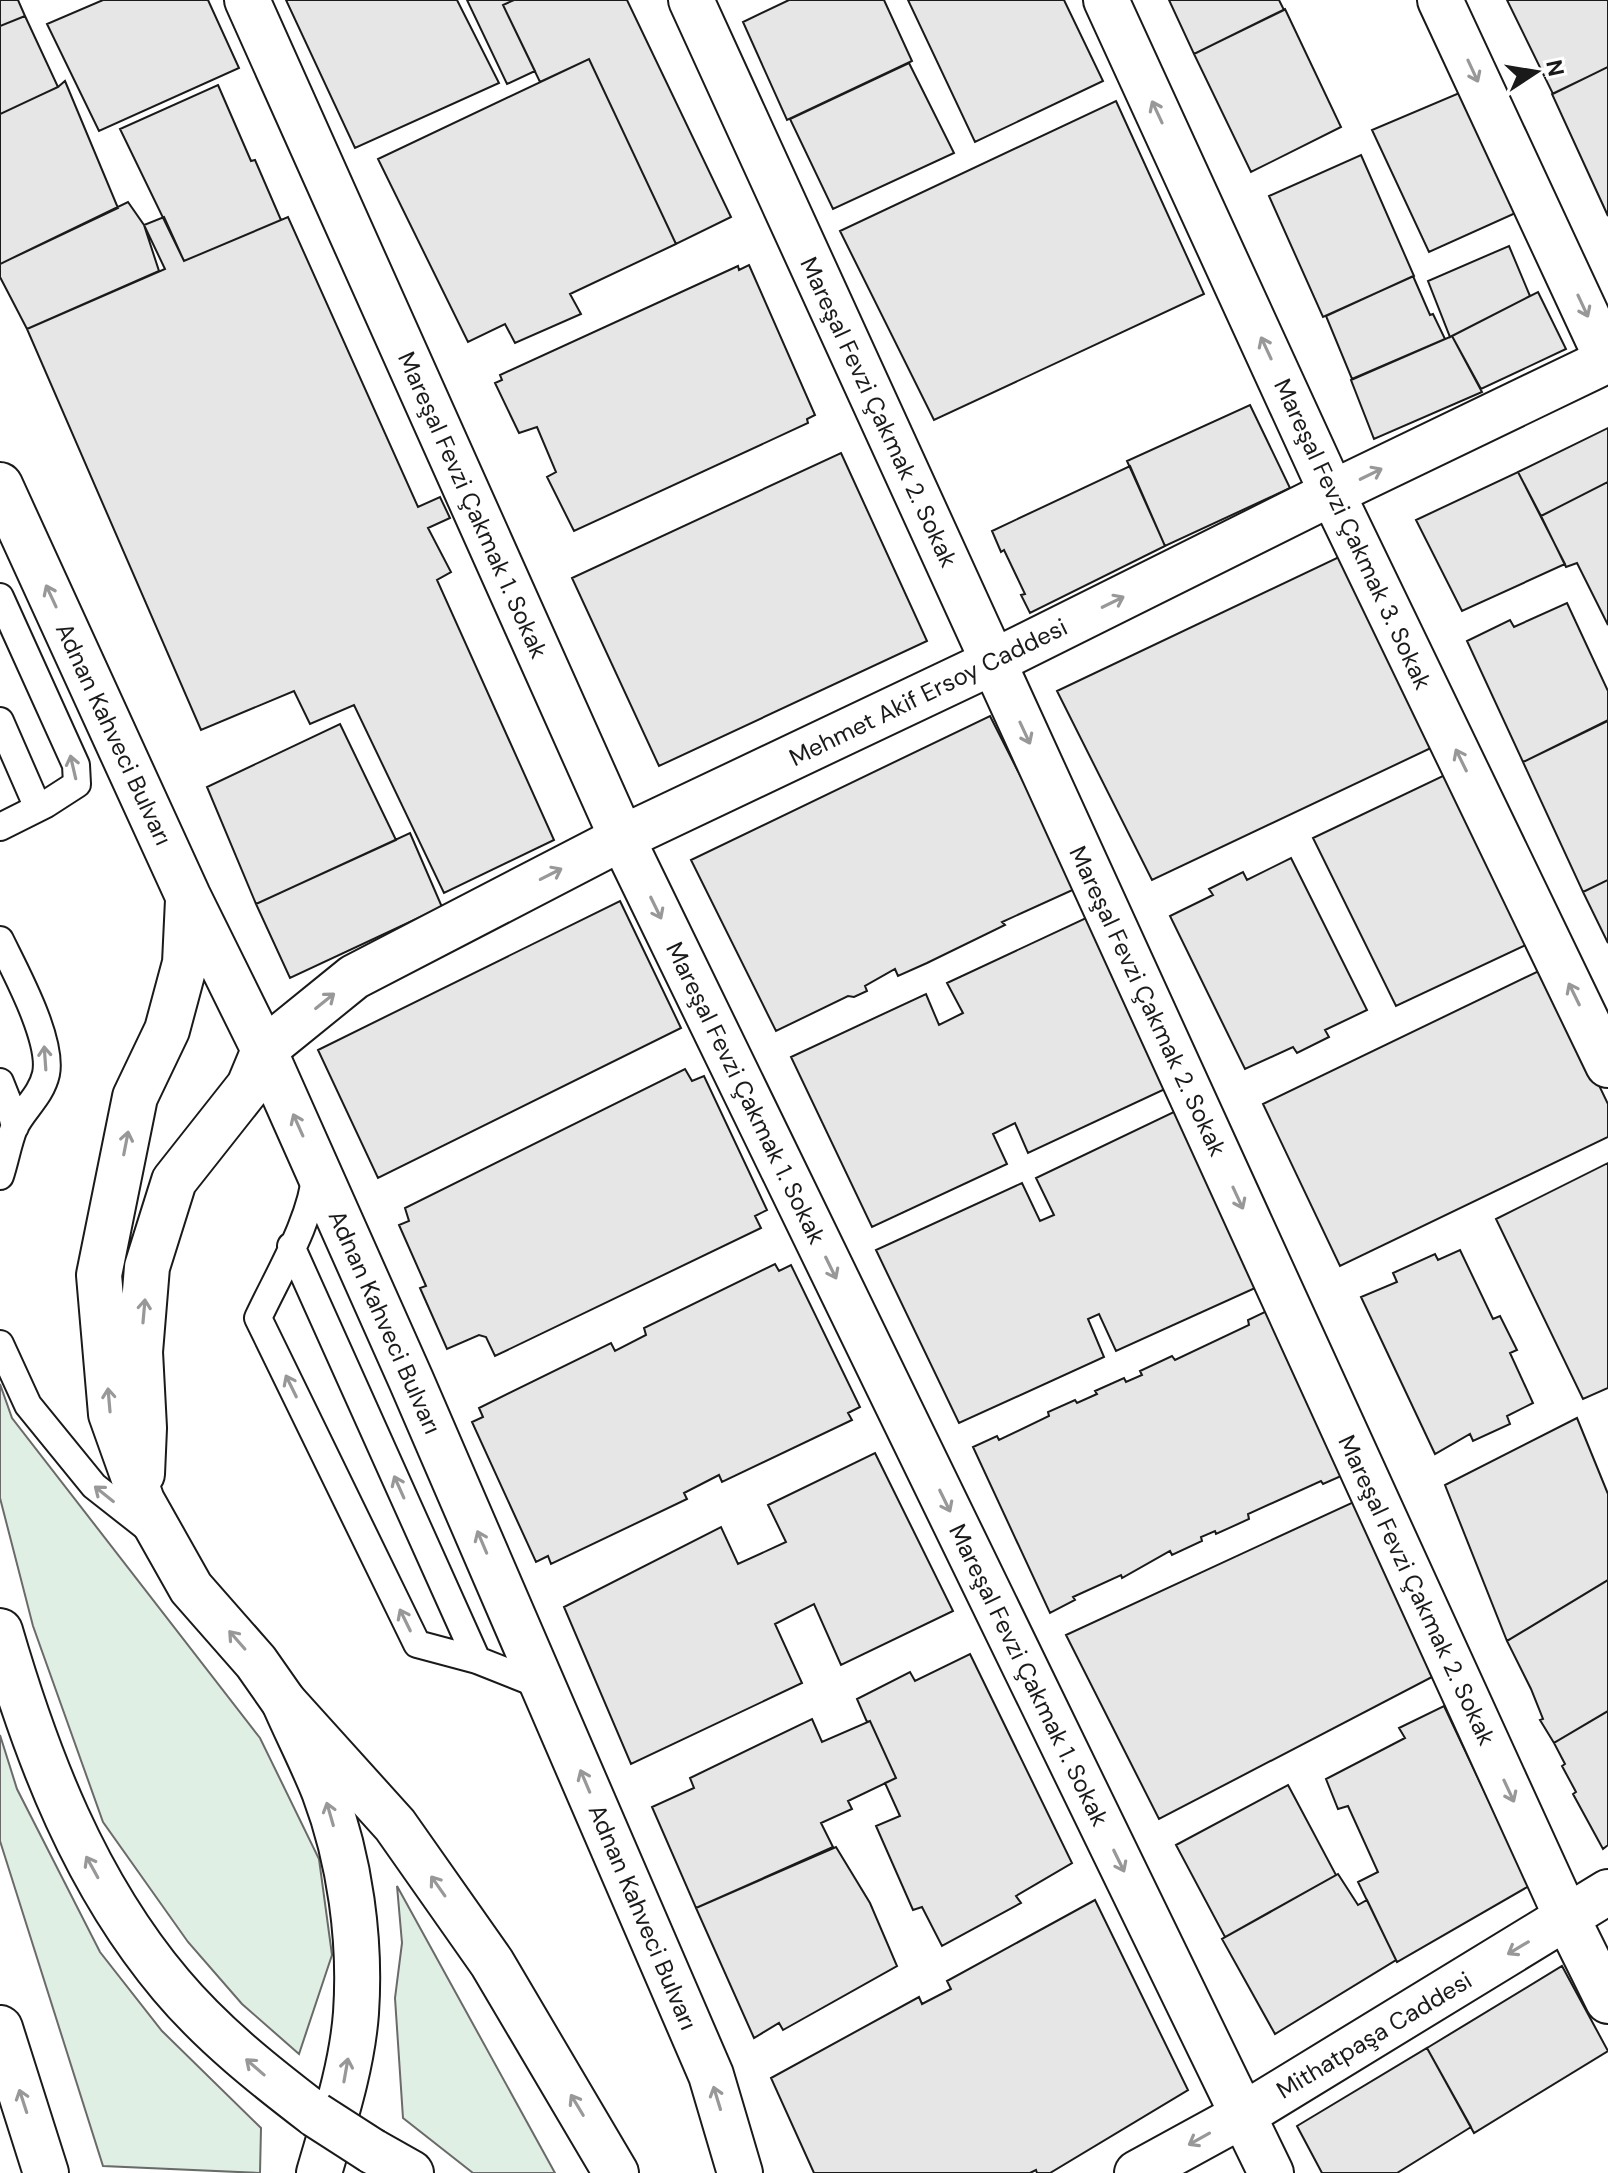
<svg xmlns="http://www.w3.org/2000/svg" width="1608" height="2173" font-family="'DM Sans',sans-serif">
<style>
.green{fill:#e0efe3;stroke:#6a6a6a;stroke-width:2}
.building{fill:#e6e6e6;stroke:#1a1a1a;stroke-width:2}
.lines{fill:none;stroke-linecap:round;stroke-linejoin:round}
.lane-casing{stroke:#1a1a1a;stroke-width:30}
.street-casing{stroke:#1a1a1a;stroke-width:48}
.secondary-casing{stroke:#1a1a1a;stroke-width:48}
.primary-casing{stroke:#1a1a1a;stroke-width:48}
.highway-casing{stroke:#1a1a1a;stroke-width:48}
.lane{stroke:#fff;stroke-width:26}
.street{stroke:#fff;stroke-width:44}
.secondary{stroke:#fff;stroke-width:44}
.primary{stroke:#fff;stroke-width:44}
.highway{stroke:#fff;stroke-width:44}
.highway-bridge-casing{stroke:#1a1a1a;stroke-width:48;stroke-linecap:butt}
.highway-bridge{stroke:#fff;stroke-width:44}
.oneway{stroke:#989898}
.labels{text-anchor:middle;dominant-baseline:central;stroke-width:6;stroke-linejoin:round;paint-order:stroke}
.street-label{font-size:24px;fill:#1a1a1a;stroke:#fff}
</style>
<rect width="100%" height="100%" fill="#fff"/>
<path class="green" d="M0,1384L12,1418L260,1738L319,1859L332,1955L299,2054L242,2004L188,1942L103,1822L33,1626L0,1498Z
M0,1735L17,1789L100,1952L162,2031L261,2128L260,2173L103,2166L0,1841Z
M397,1886L555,2173H473L403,2118L395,1998L402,1943Z"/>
<path class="building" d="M0,0H18L25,16L0,26Z
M103,0H208L239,68L99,131L47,24Z
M286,0H457L499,83L355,148Z
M467,0H514L503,5L535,71L507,84Z
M514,0H627L731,217L676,244L589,59L540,82L503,5Z
M789,0H884L912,61L787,120L743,22Z
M908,0H1064L1103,81L975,142Z
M1169,0H1279L1284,10L1194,54Z
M1507,0H1608V67L1553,94Z
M1285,9L1341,127L1251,172L1194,54Z
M25,16L58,87L0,114V26Z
M589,59L676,244L570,294L581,314L515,343L505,324L468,342L378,159Z
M909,63L954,153L833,209L790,119Z
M1608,67V216L1552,94Z
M65,81L118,208L0,264V114L58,87Z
M218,85L251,161L255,160L281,220L184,261L120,129Z
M1464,91L1520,211L1429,252L1372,130Z
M1116,101L1204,294L934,420L840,231Z
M1361,155L1414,276L1323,317L1269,196Z
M128,202L144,225L159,271L27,329L0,277V264Z
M164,217L184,261L288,217L418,507L440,497L450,518L428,528L451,572L437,580L554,840L444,893L354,705L310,724L294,691L201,730L27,329L165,269L144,225Z
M1509,246L1530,296L1450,337L1428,281Z
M749,265L815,415L807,419L808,423L574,531L547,477L556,472L537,427L519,433L495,383L502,380L500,375L738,266L739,270Z
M1413,276L1430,315L1433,314L1445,339L1352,379L1326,316Z
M1538,292L1566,349L1481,389L1452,336Z
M1452,336L1482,392L1374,439L1351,380Z
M1250,405L1290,488L1165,546L1127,461Z
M1608,428V482L1541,516L1518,472Z
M841,453L927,641L659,766L572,578Z
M1130,466L1165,546L1030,613L1021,595L1025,594L1004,550L1001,552L992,531Z
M1518,472L1565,564L1462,611L1416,520Z
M1608,482V625L1577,563L1566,567L1541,516Z
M1339,557L1433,747L1152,880L1057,691Z
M1567,603L1608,691V721L1523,762L1467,641L1510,620L1514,627Z
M990,716L1077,888L1002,922L1005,925L927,963L898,976L895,969L865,986L867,991L854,997L848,996L776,1031L691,860Z
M1608,720V880L1583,892L1523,762Z
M340,724L396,840L256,904L207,787Z
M1447,774L1530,943L1396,1006L1313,838Z
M410,833L442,907L290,978L256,904Z
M1291,858L1367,1010L1325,1030L1329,1037L1297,1053L1293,1047L1245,1069L1170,916L1213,895L1209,889L1243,872L1247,880Z
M1608,880V943L1583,892Z
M620,901L681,1028L378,1178L318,1050Z
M1086,918L1165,1089L1028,1153L1015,1123L993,1134L1007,1164L872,1227L791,1057L926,994L939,1025L963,1013L947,983Z
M1543,969L1608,1104V1137L1340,1266L1263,1104Z
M685,1069L692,1081L704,1076L767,1210L755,1216L761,1228L495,1356L486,1337L479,1335L447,1349L420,1288L426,1286L399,1225L409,1221L405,1208Z
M1180,1109L1264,1284L1116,1351L1099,1314L1088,1319L1104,1357L959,1423L876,1250L1022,1183L1040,1221L1054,1215L1036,1178Z
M1608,1163V1388L1583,1399L1496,1219Z
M1460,1250L1493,1319L1500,1316L1517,1350L1510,1353L1533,1403L1507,1416L1510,1424L1473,1441L1470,1434L1435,1454L1361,1297L1397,1282L1393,1273L1435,1254L1438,1260Z
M775,1264L779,1271L791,1265L860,1407L848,1413L852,1420L722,1482L719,1475L684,1493L687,1499L551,1564L548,1556L536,1562L472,1422L483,1417L479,1408L611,1343L615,1351L646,1335L644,1328Z
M1271,1309L1348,1473L1323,1484L1321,1481L1248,1514L1249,1519L1216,1534L1215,1531L1201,1537L1202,1541L1172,1555L1170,1551L1122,1578L1121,1575L1073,1597L1075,1600L1050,1613L973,1447L997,1436L999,1440L1049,1416L1048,1412L1075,1400L1077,1403L1097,1394L1095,1391L1124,1378L1126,1382L1142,1375L1140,1371L1172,1356L1175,1360L1249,1325L1248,1320Z
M1577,1418L1608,1494V1580L1507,1641L1445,1485Z
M875,1453L953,1611L841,1665L814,1604L775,1624L802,1683L631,1764L564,1607L721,1527L738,1564L786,1542L768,1505Z
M1358,1500L1432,1677L1159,1819L1066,1635Z
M1608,1580V1711L1554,1743L1540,1720L1543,1719L1531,1689L1507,1641Z
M970,1654L1072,1863L1016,1896L1021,1903L942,1946L922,1907L913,1910L876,1826L900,1816L885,1783L896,1778L870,1721L867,1722L857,1699L910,1672L915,1681Z
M1444,1706L1529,1886L1397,1962L1358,1882L1378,1872L1348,1806L1338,1809L1326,1779L1405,1738L1399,1728Z
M1608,1711V1845L1603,1849L1573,1794L1576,1792L1562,1766L1565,1764L1554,1743Z
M812,1719L822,1742L870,1721L896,1778L848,1801L852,1809L821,1823L833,1847L696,1908L652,1807L694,1788L690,1778Z
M1288,1785L1336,1875L1225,1937L1176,1845Z
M836,1847L870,1903L897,1966L783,2030L779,2023L754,2038L696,1908Z
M1338,1874L1358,1905L1367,1900L1396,1960L1275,2034L1222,1939Z
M1095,1900L1188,2090L1050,2173H1037L1036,2170L1030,2173H814L771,2078L919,1997L922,2004L951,1989L947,1981Z
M1562,1966L1608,2051L1474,2133L1427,2048Z
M1427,2048L1471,2127L1397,2173H1322L1297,2126Z"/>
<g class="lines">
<defs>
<path id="lane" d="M0,597L76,765L77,784L46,804L0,827
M0,721L38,808
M0,940C15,971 53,1040 46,1074C41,1096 23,1109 14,1128C8,1143 5,1161 0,1176
M0,1082L10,1107L15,1127
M316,1171C312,1220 279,1273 258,1318L417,1644L477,1660L545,1687
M291,1246L477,1660
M0,1344L28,1405L94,1486L150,1530"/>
<path id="street" d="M247,0L622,838L1271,2173
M691,0L1567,1918L1608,2001
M1106,0L1332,493L1608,1065
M1440,0L1608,361"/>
<path id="secondary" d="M264,1050L354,977L622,838L993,662L1332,493L1608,360
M1137,2173L1243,2115L1608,1892"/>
<path id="primary" d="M0,485L188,896L264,1050L411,1380L711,2075L740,2173
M188,900L185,963L167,1030L135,1097L99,1275L111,1414L142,1501L191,1588L256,1662L284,1702L395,1825L492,1963L616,2173
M142,1474L144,1428L140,1352L147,1267L174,1181L249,1086L264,1050"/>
<path id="highway" d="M0,1631C37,1758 85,1883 171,1985C213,2035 265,2076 316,2115
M284,1702C297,1732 312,1761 324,1791C350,1860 361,1940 356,2013C352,2067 334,2121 319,2173
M0,2028L46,2173
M372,2151L411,2173"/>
</defs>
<use href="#lane" class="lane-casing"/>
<use href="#street" class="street-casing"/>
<use href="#secondary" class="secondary-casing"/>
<use href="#primary" class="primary-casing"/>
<use href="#highway" class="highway-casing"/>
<use href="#lane" class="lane"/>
<use href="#street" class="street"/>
<use href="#secondary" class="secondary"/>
<use href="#primary" class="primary"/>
<use href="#highway" class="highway"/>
<defs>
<path id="highway-bridge" d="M316,2115L372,2151"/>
</defs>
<use href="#highway-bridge" class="highway-bridge-casing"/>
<use href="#highway-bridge" class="highway-bridge"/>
</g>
<defs><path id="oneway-shaft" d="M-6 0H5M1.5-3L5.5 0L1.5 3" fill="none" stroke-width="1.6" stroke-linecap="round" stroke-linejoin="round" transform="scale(2)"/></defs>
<g class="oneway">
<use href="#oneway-shaft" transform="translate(1473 71) rotate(65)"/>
<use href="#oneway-shaft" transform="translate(1157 112) rotate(-115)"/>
<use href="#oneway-shaft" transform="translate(1583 306) rotate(65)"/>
<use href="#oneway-shaft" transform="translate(1266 348) rotate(-115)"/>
<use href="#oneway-shaft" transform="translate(1371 474) rotate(-26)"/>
<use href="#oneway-shaft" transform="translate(51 596) rotate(-115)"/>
<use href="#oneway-shaft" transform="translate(1113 602) rotate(-26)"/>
<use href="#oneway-shaft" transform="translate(1025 733) rotate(65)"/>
<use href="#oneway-shaft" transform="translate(1461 760) rotate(-116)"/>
<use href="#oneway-shaft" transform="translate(73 767) rotate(-103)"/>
<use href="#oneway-shaft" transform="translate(551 874) rotate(-27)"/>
<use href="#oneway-shaft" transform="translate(656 908) rotate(64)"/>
<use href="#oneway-shaft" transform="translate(1574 994) rotate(-116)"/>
<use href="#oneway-shaft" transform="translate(325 1001) rotate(-39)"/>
<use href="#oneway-shaft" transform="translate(45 1058) rotate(-94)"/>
<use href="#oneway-shaft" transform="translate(298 1125) rotate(-114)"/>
<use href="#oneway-shaft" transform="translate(126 1143) rotate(-79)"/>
<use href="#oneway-shaft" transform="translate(1238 1198) rotate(65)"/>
<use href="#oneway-shaft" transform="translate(831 1268) rotate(64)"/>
<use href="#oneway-shaft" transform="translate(144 1311) rotate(-85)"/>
<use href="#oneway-shaft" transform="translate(291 1386) rotate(-116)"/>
<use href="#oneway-shaft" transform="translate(109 1400) rotate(-95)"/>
<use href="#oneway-shaft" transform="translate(399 1487) rotate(-114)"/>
<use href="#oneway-shaft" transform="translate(104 1494) rotate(-141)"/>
<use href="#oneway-shaft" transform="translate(945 1501) rotate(64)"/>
<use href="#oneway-shaft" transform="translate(482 1542) rotate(-113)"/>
<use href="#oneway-shaft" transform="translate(405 1620) rotate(-116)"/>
<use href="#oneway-shaft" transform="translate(237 1640) rotate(-131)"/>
<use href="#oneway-shaft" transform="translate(585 1781) rotate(-113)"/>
<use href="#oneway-shaft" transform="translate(1509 1791) rotate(65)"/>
<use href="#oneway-shaft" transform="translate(330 1814) rotate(-106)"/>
<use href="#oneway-shaft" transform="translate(1119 1861) rotate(64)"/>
<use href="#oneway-shaft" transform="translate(92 1867) rotate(-119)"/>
<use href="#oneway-shaft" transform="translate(438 1886) rotate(-125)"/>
<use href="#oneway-shaft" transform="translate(1518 1948) rotate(149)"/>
<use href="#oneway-shaft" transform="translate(255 2067) rotate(-139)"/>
<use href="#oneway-shaft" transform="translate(346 2070) rotate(-80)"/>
<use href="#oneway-shaft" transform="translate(717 2098) rotate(-107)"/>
<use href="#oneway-shaft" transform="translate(23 2101) rotate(-108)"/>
<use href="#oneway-shaft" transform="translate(577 2105) rotate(-121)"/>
<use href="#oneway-shaft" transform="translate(1199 2139) rotate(151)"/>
</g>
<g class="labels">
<g class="street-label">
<text transform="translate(879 412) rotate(65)">Mareşal Fevzi Çakmak 2. Sokak</text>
<text transform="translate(473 505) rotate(66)">Mareşal Fevzi Çakmak 1. Sokak</text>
<text transform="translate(1353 534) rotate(65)">Mareşal Fevzi Çakmak 3. Sokak</text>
<text transform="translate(928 692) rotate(-26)">Mehmet Akif Ersoy Caddesi</text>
<text transform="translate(114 734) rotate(65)">Adnan Kahveci Bulvarı</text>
<text transform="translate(1148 1001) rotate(65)">Mareşal Fevzi Çakmak 2. Sokak</text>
<text transform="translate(746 1093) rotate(64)">Mareşal Fevzi Çakmak 1. Sokak</text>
<text transform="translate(385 1322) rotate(66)">Adnan Kahveci Bulvarı</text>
<text transform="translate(1417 1590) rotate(65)">Mareşal Fevzi Çakmak 2. Sokak</text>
<text transform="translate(1029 1675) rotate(64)">Mareşal Fevzi Çakmak 1. Sokak</text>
<text transform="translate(643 1917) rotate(67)">Adnan Kahveci Bulvarı</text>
<text transform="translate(1374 2035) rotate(-31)">Mithatpaşa Caddesi</text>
</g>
</g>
<g transform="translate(1536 72) rotate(78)" stroke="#ffffff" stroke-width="6" paint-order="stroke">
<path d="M0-6L14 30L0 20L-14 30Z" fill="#1a1a1a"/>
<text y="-12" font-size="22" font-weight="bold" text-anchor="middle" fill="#1a1a1a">N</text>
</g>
</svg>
